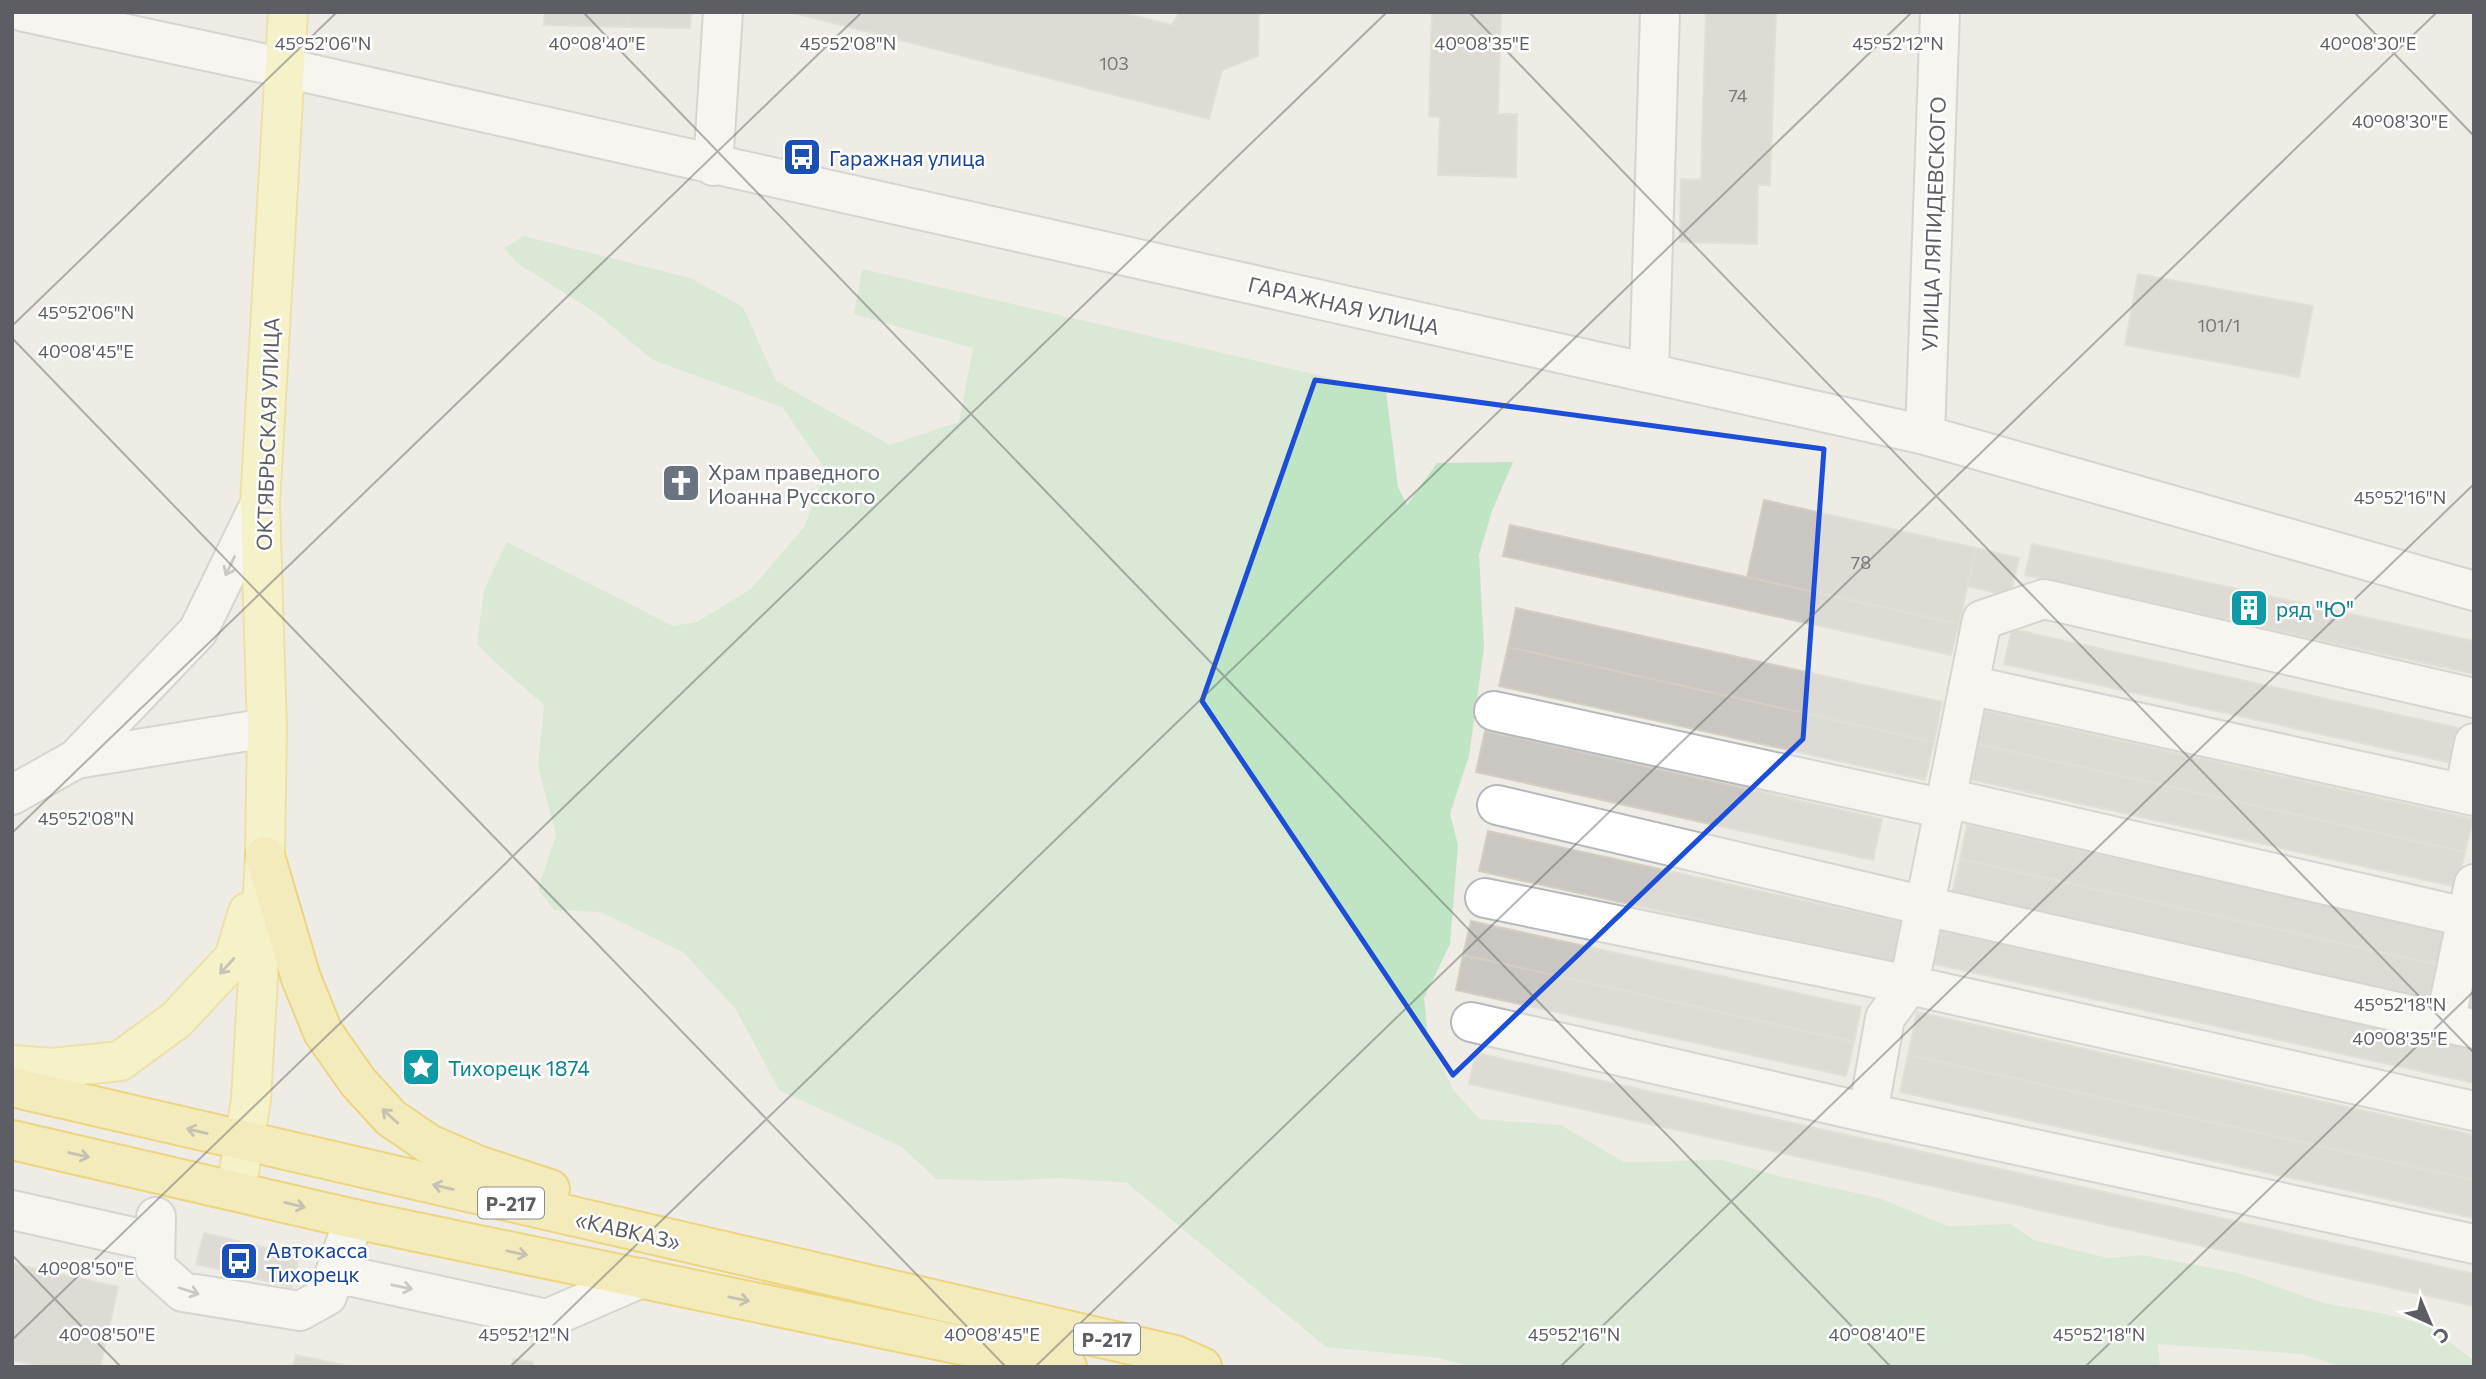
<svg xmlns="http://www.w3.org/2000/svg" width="2486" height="1379" font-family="Commissioner,sans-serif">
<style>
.green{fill:#c0e5c4}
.building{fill:#cac6c1;stroke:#d2cfc2;stroke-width:2}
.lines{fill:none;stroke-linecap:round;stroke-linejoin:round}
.minor-casing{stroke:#b6b8bd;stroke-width:42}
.major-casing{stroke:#eed25d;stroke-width:42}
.highway-casing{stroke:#ebb806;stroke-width:42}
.minor{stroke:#fff;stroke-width:38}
.major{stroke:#fdf7a9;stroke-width:38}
.highway{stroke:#fae88e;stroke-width:38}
.oneway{stroke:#9d9ea2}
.oneway2{stroke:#94947c}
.oneway3{stroke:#938e73}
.marked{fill:none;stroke:#1d4ed8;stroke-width:5;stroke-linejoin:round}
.ticks{fill:none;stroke:#5c5e64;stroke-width:2;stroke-opacity:0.45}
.labels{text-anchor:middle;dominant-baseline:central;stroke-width:5;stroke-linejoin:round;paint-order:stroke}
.number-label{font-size:18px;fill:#78787b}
.shield{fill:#fff;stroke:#8d8e92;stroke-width:2}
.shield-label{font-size:19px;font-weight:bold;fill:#5c5e64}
.transit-label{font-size:21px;fill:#164399;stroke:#fff;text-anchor:start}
.street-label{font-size:21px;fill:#5c5e64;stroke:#fff}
.worship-label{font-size:21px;fill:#5b616d;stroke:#fff;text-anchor:start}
.culture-label{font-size:21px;fill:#0d838f;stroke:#fff;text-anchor:start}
.ticks-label{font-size:18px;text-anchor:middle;fill:#5c5e64;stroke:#fff;stroke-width:5;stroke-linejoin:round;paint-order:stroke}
</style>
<rect width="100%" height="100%" fill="#eeece4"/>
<path class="green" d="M524,236L690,278L743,307L776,381L890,445L959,422L973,348L854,314L862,269L1386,391L1398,487L1407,505L1437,463L1513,462L1492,511L1479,555L1484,648L1469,756L1450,814L1458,845L1450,944L1424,998L1428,1039L1454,1091L1480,1119L1561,1125L1624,1162L1723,1160L1774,1175L1879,1198L1948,1226L2011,1224L2034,1240L2108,1258L2142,1255L2238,1273L2323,1303L2385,1314L2428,1325L2474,1361V1367H2342L2302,1354L2158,1344L2160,1367H1473L1439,1358L1326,1347L1127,1183L1059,1178L1000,1181L936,1179L902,1147L779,1090L735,1008L683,952L600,912L554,910L538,889L556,835L538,767L544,705L505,671L477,644L484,590L507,542L673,626L697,622L751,589L805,526L825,469L782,407L653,360L596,313L517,263L504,248Z"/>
<path class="building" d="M545,12H629L628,27L544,25Z
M629,12H691L690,28L628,27Z
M790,12H1119L1172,25L1180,12H1259L1258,56L1222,70L1209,119Z
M1432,12H1501L1498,114H1517L1516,177L1438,175L1440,117L1429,116Z
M1706,12H1776L1770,185H1758L1757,244L1680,242L1681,179L1701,180Z
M2138,274L2313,306L2299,377L2125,345Z
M1764,500L1976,548L1959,624L1747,577Z
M1510,525L1959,624L1951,655L1503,556Z
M2032,544L2474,641V674L2025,575Z
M1976,548L2019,558L2010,596L1967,586Z
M1516,608L1942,702L1934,742L1508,647Z
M2012,629L2463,729L2456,764L2004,664Z
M1508,647L1934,742L1925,780L1499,686Z
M1985,711L2473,819L2465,852L1977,744Z
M1485,731L1882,819L1873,860L1476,772Z
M1977,744L2465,852L2457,887L1969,779Z
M1967,825L2456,933L2448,967L1960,859Z
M1488,831L1909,924L1901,964L1479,871Z
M1960,859L2448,967L2440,1002L1952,894Z
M1471,921L1861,1007L1854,1042L1463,955Z
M1938,930L2474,1049V1083L1930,963Z
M1463,955L1854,1042L1846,1076L1456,990Z
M2474,974V1011L2466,1009Z
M1917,1012L2474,1135V1180L1908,1055Z
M1476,1053L2474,1274V1306L1469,1084Z
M1908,1055L2474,1180V1218L1900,1092Z
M204,1233L299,1256L292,1287L196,1264Z
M15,1264L118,1287L100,1367H41L12,1360V1276Z
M296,1355L347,1366L293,1367Z
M513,1359L533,1362V1367H512Z"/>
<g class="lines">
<defs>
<path id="minor" d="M24,12L285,68L1925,435L2474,591
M713,166L723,12
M1649,373L1660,12
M1925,435L1940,12
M1969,685L2474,796
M1494,711L1945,809
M76,759L198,631L260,504
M2464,794L2474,743
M12,795L76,759L267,728
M1947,798L2474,919
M1497,805L1925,906L2474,1029
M1485,898L1909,985L2474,1111
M1471,1022L1868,1113L2474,1244
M2445,1023L2474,884
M1868,1113L1885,1018L1909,985L1982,620L2044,599L2474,698
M12,1210L155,1242
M156,1217L155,1267L183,1292L300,1311L327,1296L354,1219
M335,1273L547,1319L641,1278"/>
<path id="major" d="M12,1065L53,1068L120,1061L176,1020L234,958L248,912
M236,1190L251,1100L265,856L267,728L260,504L288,12"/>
<path id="highway" d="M265,856L301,978L323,1032L358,1082L391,1118L429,1144L477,1165L550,1189
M12,1087L1175,1355L1202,1367
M12,1140L354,1219L1067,1367"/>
</defs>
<use href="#minor" class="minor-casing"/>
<use href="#major" class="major-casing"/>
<use href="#highway" class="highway-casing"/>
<use href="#minor" class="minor"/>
<use href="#major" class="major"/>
<use href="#highway" class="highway"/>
</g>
<defs><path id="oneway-shaft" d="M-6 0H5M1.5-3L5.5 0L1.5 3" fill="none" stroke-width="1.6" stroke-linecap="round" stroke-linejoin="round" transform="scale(1.75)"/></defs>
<g class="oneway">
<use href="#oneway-shaft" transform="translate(230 566) rotate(116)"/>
<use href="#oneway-shaft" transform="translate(402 1287) rotate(12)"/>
<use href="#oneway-shaft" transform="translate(189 1291) rotate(18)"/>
</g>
<use class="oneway2" href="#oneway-shaft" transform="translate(227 966) rotate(132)"/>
<g class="oneway3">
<use href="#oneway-shaft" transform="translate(390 1116) rotate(-138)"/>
<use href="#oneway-shaft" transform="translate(197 1131) rotate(-167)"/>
<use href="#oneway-shaft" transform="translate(79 1155) rotate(13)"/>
<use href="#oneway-shaft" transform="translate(443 1187) rotate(-167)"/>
<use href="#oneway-shaft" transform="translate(295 1205) rotate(14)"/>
<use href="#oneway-shaft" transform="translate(517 1253) rotate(12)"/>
<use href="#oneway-shaft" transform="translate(739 1299) rotate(12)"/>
</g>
<path d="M0 0H2486V1379H0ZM1315,380L1824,449L1803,739L1453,1075L1202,701Z" fill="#eeece4" fill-opacity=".55" fill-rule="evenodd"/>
<path class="marked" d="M1315,380L1824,449L1803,739L1453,1075L1202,701Z"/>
<path class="ticks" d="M583,12L1891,1367M1469,12L2474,1053M2354,12L2474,136M12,326L337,12M12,338L1006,1367M12,833L862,12M12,1255L121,1367M12,1340L1387,12M510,1367L1912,12M1035,1367L2437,12M1560,1367L2474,484M2085,1367L2474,991"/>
<defs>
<symbol id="bus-square" viewBox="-11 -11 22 22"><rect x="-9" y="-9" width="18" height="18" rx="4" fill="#1a4fb4" stroke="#fff"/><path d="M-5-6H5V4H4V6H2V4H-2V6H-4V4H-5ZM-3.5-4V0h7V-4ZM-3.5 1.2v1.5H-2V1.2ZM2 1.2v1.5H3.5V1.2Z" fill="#fff"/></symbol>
<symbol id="church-square" viewBox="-11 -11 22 22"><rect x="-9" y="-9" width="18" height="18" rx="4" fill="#6b7280" stroke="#fff"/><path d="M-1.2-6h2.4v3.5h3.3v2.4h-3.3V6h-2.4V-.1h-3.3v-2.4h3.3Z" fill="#fff"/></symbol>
<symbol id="building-square" viewBox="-11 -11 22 22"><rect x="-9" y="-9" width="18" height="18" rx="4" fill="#0f9aa8" stroke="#fff"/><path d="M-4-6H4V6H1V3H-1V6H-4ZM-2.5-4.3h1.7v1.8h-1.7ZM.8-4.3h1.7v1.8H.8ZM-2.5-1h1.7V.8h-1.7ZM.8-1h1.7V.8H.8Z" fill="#fff"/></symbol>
<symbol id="sight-square" viewBox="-11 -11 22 22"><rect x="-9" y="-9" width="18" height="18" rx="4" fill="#0f9aa8" stroke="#fff"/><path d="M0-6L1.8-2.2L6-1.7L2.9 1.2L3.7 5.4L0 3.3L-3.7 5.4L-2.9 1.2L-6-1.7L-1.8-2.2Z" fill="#fff"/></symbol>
</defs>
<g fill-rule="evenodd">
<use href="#bus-square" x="780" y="135" width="44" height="44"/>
<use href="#church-square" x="659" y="461" width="44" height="44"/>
<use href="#building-square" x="2227" y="586" width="44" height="44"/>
<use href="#sight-square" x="399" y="1045" width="44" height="44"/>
<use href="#bus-square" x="217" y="1239" width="44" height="44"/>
</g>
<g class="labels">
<g class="number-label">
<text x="1114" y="63">103</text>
<text x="1738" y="95">74</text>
<text x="2219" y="325">101/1</text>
<text x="1861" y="562">78</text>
</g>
<g class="shield">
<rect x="478" y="1187.5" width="66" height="31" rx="5"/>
<rect x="1074" y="1323.5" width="66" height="31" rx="5"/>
</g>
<g class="shield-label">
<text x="511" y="1203">Р-217</text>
<text x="1107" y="1339">Р-217</text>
</g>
<g class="transit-label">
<text x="829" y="157">Гаражная улица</text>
<text x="266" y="1249">Автокасса<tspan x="266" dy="24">Тихорецк</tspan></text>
</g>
<g class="street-label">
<text transform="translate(1933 224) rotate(-88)">УЛИЦА ЛЯПИДЕВСКОГО</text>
<text transform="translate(1344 305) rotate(13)">ГАРАЖНАЯ УЛИЦА</text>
<text transform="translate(267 434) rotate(-88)">ОКТЯБРЬСКАЯ УЛИЦА</text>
<text transform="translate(628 1230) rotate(13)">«КАВКАЗ»</text>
</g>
<g class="worship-label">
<text x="708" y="471">Храм праведного<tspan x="708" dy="24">Иоанна Русского</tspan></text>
</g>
<g class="culture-label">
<text x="2276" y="608">ряд "Ю"</text>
<text x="448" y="1067">Тихорецк 1874</text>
</g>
</g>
<g class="ticks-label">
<text x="323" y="50">45°52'06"N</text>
<text x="848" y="50">45°52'08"N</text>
<text x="1898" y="50">45°52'12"N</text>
<text x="2368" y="50">40°08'30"E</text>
<text x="597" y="50">40°08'40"E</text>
<text x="1482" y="50">40°08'35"E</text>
<text x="2400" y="128">40°08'30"E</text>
<text x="86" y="319">45°52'06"N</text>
<text x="86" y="358">40°08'45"E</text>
<text x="2400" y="504">45°52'16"N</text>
<text x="86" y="825">45°52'08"N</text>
<text x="2400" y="1011">45°52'18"N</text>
<text x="2400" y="1045">40°08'35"E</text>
<text x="86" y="1275">40°08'50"E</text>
<text x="107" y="1341">40°08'50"E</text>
<text x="992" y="1341">40°08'45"E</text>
<text x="1877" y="1341">40°08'40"E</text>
<text x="524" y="1341">45°52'12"N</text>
<text x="1574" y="1341">45°52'16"N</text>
<text x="2099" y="1341">45°52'18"N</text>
</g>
<rect width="2486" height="1379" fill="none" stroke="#5c5e64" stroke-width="28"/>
<g transform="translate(2430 1323) rotate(136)" stroke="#ffffff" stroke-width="5" paint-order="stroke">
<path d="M0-5L12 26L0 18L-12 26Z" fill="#5c5e64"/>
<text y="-10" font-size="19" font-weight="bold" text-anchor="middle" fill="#5c5e64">С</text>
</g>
</svg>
